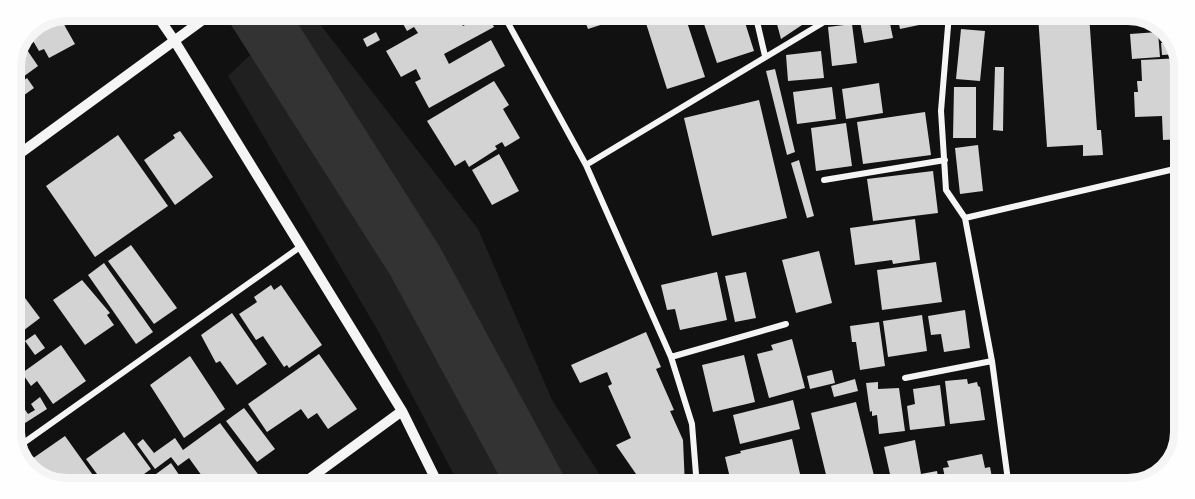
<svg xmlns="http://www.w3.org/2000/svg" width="1195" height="499" font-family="'IBM Plex Serif',serif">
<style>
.green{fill:#202020}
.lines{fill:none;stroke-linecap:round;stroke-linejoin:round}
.river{stroke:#333;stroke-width:57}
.building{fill:#d3d3d3}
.minor{stroke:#f5f5f5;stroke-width:6}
.tertiary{stroke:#f5f5f5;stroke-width:10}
.rim{fill:none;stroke:#f5f5f5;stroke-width:8}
</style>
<rect width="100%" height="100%" fill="#111"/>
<path class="green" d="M297,11H310L478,229L552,400L607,486H460L377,329L228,76Z"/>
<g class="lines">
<path class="river" d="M256,11L415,261L537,486"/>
</g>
<path class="building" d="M420,12H456L463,26L487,13L494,27L444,54L449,64L491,40L505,66L429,108L415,82L421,79L416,69L401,77L386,51L418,33L414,27L407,31L402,22Z
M593,13H630L631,15L588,29L583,16Z
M656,13H684L705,77L667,89L644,17Z
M736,13H742L754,51L717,63L704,24Z
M774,13H820L781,39Z
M58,14L75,44L49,58L44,49L39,51L26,29Z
M870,14H888L893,38L864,43L859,15Z
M897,14H936L938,21L900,29Z
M962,14H990L988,25L961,20Z
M1089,14L1097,130H1101L1103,155L1083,156V145L1047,147L1038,15Z
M852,24L857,63L832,66L828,27Z
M961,29L985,31L980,81L956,79Z
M376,32L380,40L367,47L363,39Z
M1158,32L1160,57L1132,59L1130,34Z
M21,41L38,66L12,85L11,63Z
M1176,41L1181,54L1162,55L1161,43Z
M821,51L824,78L788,81L786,55Z
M1183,58L1184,139L1163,140L1162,116L1135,117L1134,92H1138L1137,81H1142L1141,60Z
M995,67H1004L1003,131L993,130Z
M775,69L795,152L787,155L766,71Z
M27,78L34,88L13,103L11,90Z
M494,81L509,105L503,109L520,138L505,147L502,142L495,146L497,149L469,167L465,160L455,166L427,121Z
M879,83L883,113L846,119L842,89Z
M832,87L836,119L797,124L793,92Z
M954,87H976V138H953Z
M759,100L787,218L712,236L684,118Z
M925,112L931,155L863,164L857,122Z
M846,123L852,166L816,171L811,128Z
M180,131L213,177L175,205L144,160L175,138L173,135Z
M118,135L168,206L95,257L46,186Z
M978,145L983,191L960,194L955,148Z
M499,154L519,191L492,205L472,170Z
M799,160L814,216L807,218L791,163Z
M933,171L938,213L873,221L867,179Z
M915,219L920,260L893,264L892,260L855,265L850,228Z
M131,245L177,308L154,324L108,261Z
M819,251L832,303L796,313L782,260Z
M936,262L942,302L882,310L877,270Z
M104,263L153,332L136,344L88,275Z
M717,272L727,320L680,330L675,309L667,310L661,285Z
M746,272L756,318L735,322L725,276Z
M82,280L110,313L107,315L114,325L85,345L53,300Z
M13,282L40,318L11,340V284Z
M271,285L274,290L281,285L322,345L289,368L287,365L284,367L263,336L256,340L239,314L257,302L254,297Z
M965,310L970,348L944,352L941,334L931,335L928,316Z
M232,313L267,364L237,385L220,361L216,363L201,335Z
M922,315L927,351L888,357L883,321Z
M879,322L885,366L860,370L856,342H852L850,326Z
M646,332L661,367L656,369L674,410L670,411L683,440L685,487H645L616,445L631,438L608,386L612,384L607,372L580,383L571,365Z
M35,334L45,348L35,355L25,341Z
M792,339L805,388L769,398L757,354L773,350L771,345Z
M61,345L86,381L53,404L37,381L31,386L22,373Z
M319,354L357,409L328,429L317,413L308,419L301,409L267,432L248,404Z
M744,355L755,402L713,412L702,365Z
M190,356L225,409L184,438L150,385Z
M832,370L835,383L810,389L807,376Z
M855,379L858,391L834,397L831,386Z
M967,379L968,384L977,382L978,386L980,387L985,420L950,424L945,381Z
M878,382V389L899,388L905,431L879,434L877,415L872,416V411L870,412L866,383Z
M940,385L945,426L910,430L907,406L915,404L913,389Z
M11,389L28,414L35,410L31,404L40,397L47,409L11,432Z
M793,400L800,429L740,444L733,415Z
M856,402L877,488L829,487L811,413Z
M244,408L275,449L257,462L226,421Z
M220,423L263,481L258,485H203L198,479L202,476L189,458L178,466L171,457L155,469L137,444L143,439L154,453L175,438L183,450Z
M124,432L151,469L129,485H105L86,459Z
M65,436L100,485L46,484L29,461Z
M792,439L803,487H728L726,479L730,478L725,457L741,453L740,451Z
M915,440L921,474L937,471L940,488H893L884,447Z
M982,454L985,468L990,467L994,488H947L943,468L949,467L947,461Z
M171,463L186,485H141Z"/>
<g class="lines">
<path class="minor" d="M502,12L586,165L671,357L692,424L697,487
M755,13L765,56
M949,14L941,111L946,190L965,218
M586,165L839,13
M824,180L945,160
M671,357L786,324
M905,378L992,361
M15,449L300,247
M1009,488L992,361L965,218L1183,167"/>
<path class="tertiary" d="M154,11L174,40L402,411L439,486
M11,160L215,11
M301,485L402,411"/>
</g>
<path d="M0 0H1195V499H0ZM67 21H1128A46 46 0 0 1 1174 67V432A46 46 0 0 1 1128 478H67A46 46 0 0 1 21 432V67A46 46 0 0 1 67 21Z" fill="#fefefe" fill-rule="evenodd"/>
<path class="rim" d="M67 21H1128A46 46 0 0 1 1174 67V432A46 46 0 0 1 1128 478H67A46 46 0 0 1 21 432V67A46 46 0 0 1 67 21Z"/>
</svg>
